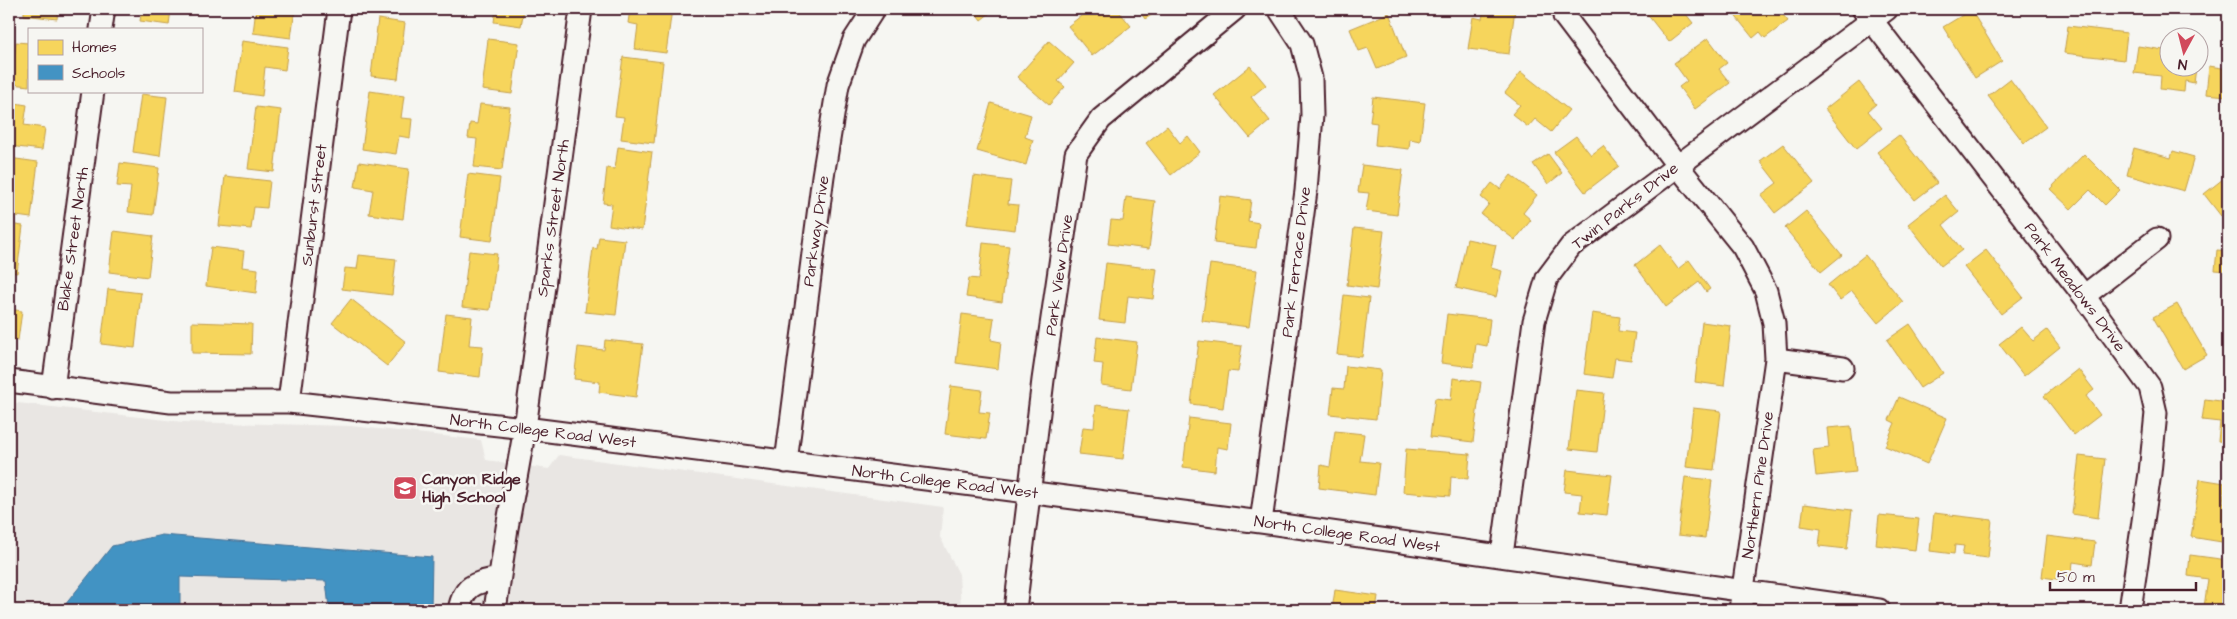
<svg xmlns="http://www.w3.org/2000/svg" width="2237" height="619" font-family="'Architects Daughter',sans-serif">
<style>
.built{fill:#e9e6e3}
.homes{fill:#f6d55c;stroke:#c29e4d}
.schools{fill:#4393c3;stroke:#457095}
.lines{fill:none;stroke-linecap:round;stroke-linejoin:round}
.minor-casing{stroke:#4a1f2b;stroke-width:25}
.minor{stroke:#f6f6f2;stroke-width:21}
.labels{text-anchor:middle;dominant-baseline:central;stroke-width:5;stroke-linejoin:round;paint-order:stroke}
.street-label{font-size:16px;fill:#4a1f2b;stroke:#f6f6f2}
.poi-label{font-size:16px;font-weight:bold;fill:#4a1f2b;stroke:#f6f6f2;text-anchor:start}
</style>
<rect width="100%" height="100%" fill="#f6f6f2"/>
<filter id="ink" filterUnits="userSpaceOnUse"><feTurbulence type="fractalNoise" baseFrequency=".02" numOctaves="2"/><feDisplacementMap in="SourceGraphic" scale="10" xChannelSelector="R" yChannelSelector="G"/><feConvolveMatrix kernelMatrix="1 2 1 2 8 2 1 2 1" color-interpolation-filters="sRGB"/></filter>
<g filter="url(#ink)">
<path class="built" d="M9,402L183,422L351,426L481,440L486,460L549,469L559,455L943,507L940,537L959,574L961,610H9Z"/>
<path class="homes" d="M24,9H58L57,19L24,15Z
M142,9H171L169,25L140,21Z
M256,9H295L291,38L253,33Z
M381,9H406V12Z
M496,9H524L521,26L494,22Z
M630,9H672L666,53L635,49L638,25L628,23Z
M973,9H995L981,20Z
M1090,9H1117L1131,26L1092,56L1068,26Z
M1138,9H1161L1145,19Z
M1484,9H1515L1509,54L1468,49L1473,17L1482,19Z
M1643,9H1682L1693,23L1669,42Z
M1739,9H1778L1788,21L1765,38L1760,32L1753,38L1733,13Z
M1971,10L2002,61L1975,78L1943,27Z
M1389,13L1406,57L1377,69L1368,48L1359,51L1350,29Z
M378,19L405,23L398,79L371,76Z
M2068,26L2127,33L2124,60L2064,53Z
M1708,38L1727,63L1719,69L1730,83L1695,109L1679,87L1687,81L1674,63Z
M488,39L519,43L512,94L482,90Z
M242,41L288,47L285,70L265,67L262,96L235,92Z
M1049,41L1074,63L1058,81L1065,87L1049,105L1017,77Z
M16,42L29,43V86L11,84Z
M2138,46L2170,51V68H2196L2194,83L2185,81L2184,92L2160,89L2161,76L2134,73Z
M623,57L663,62L654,143L621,139L624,117L615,116Z
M1250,66L1266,85L1251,97L1270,121L1250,138L1214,95Z
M2209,66L2228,69V102H2226L2227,96L2206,94Z
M1521,72L1569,110L1551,132L1535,119L1528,127L1512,114L1520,105L1505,93Z
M2010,79L2046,127L2024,143L1988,96Z
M1859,82L1876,104L1868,111L1882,128L1856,149L1825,109Z
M370,91L404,96L401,118L412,119L410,138L399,136L396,154L362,149Z
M141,94L167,97L160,156L133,152Z
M1373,97L1425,103L1420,141L1410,139L1409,149L1375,145L1377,123L1370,122Z
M9,102L27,105L24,125L45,128L42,150L9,146Z
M991,103L1031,115L1025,137L1033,140L1026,165L977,151Z
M480,104L510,107L502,170L474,167L477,139L468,138L470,123L477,124Z
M256,107L281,110L274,172L248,169Z
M1167,126L1180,143L1188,136L1200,152L1171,175L1146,143Z
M1899,135L1937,183L1915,200L1877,152Z
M1576,136L1591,155L1603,146L1619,166L1585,192L1554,152Z
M1783,144L1814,183L1775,213L1761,195L1777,183L1760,161Z
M618,147L652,152L642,230L609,225L612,204L603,203L607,168L615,169Z
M2134,148L2171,158L2173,151L2194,157L2184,191L2127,175Z
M1548,154L1562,173L1548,184L1533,164Z
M2084,154L2120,190L2105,205L2090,190L2071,209L2050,189Z
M9,158L38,162L31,218L9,215Z
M359,162L409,169L403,219L369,214L373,190L355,187Z
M120,163L159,168L153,215L128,212L131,187L117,186Z
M1362,165L1403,170L1397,215L1366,211L1369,193L1358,192Z
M468,174L500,178L492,241L460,237Z
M1511,175L1537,195L1523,213L1531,220L1515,240L1481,214L1489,204L1481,197L1492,183L1500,189Z
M2228,175V211L2221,216L2204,194Z
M225,176L270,181L267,208L254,207L251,229L219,226Z
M974,176L1011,181L1008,204L1018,205L1015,230L967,224Z
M1945,195L1959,212L1943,225L1962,250L1941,266L1908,224Z
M1220,196L1251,200L1248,221L1259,223L1256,248L1214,243Z
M1126,197L1155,201L1149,249L1108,244L1111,220L1123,221Z
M1806,211L1842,255L1821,272L1785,228Z
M9,224L23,226L17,273L9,272Z
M1354,228L1384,231L1377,289L1347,285Z
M114,231L153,236L148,277L109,272Z
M599,237L625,240L616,315L585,312L593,248L597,249Z
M1467,239L1496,245L1491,268L1502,271L1496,297L1456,288Z
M983,243L1009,246L1002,302L966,297L969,278L979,279Z
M1660,245L1678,269L1689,260L1710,289L1706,292L1699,282L1666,307L1635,265Z
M211,247L244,251L242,267L258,269L256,293L206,286Z
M1986,250L2023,297L2001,314L1964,267Z
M2217,250L2228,251V271L2215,270Z
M469,251L497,254L490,310L462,307Z
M359,255L396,259L392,295L342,289L345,268L357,269Z
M1865,255L1903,302L1878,323L1852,291L1840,300L1828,285Z
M1106,263L1157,269L1153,299L1128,296L1125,323L1099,320Z
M1210,264L1257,270L1249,327L1202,321Z
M108,289L141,293L135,348L101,344Z
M1344,295L1369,298L1362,357L1337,354Z
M351,299L406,342L387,366L332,323Z
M2177,304L2207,355L2183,369L2153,317Z
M9,309L22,311L18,340L9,339Z
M1592,313L1620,317L1618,331L1635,333L1631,360L1615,358L1612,378L1584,374Z
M446,314L472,317L469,345L483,346L480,377L439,372Z
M962,314L994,318L991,340L1001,342L998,369L956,363Z
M1447,314L1490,319L1487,346L1476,344L1473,367L1441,363Z
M192,322L252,324L251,354L192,353Z
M1702,322L1731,326L1724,386L1695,382Z
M1910,324L1943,373L1920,388L1887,340Z
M2021,327L2033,341L2047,330L2060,347L2024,376L1999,344Z
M1097,337L1137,342L1131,389L1101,385L1103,364L1094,363Z
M605,340L643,344L636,397L599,392L600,382L574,379L578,347L604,350Z
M1199,341L1242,346L1238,372L1228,371L1223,408L1191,404Z
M1346,366L1381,370L1376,419L1330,414L1333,388L1344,389Z
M2078,369L2094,390L2086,396L2100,415L2074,435L2044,396Z
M1453,378L1481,382L1473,442L1430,437L1435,398L1451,400Z
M951,386L982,390L979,412L990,413L986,439L945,434Z
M1576,390L1604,393L1597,452L1569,449Z
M1899,397L1947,418L1927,464L1885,446L1895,423L1889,420Z
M2205,399L2228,402V442L2218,441L2220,422L2202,420Z
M1096,405L1129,409L1123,459L1079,454L1083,427L1094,428Z
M1693,408L1721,411L1714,470L1686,467Z
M1189,418L1231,423L1228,449L1217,447L1215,471L1183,467Z
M1851,426L1856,472L1816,476L1813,450L1829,448L1827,428Z
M1335,431L1364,434L1360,461L1379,463L1375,495L1319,488L1321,465L1330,467Z
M1406,449L1470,454L1468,479L1451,477L1450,496L1403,492Z
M2079,456L2105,459L2098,518L2072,514Z
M1567,470L1612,475L1607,515L1580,512L1582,494L1564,492Z
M1685,477L1712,480L1705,538L1678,535Z
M2200,479L2225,483L2223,502L2228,503V543L2191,537Z
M1804,504L1852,510L1847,549L1819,546L1821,529L1801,526Z
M1934,513L1992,520L1988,558L1962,555L1964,546L1955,545L1954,554L1930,551Z
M1879,515L1919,519L1915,550L1876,545Z
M2047,536L2095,542L2092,565L2073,562L2071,581L2042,577Z
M2190,555L2228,560V610L2204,607L2208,579L2188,576Z
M1335,590L1378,596L1376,610H1332Z
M1441,605L1473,610H1440Z"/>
<path class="schools" d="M162,535L432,557L431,610H339L329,608L326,581L180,577V610H61L112,546Z"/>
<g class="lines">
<defs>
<path id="minor" d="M1863,9L2084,296L2150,387L2156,413L2150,473L2130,610
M1564,16L1677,165L1743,247L1766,291L1774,323L1776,359L1740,610
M101,29L104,9
M2084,296L2157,239
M1776,359L1843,368
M9,381L171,402H289L525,428L1261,522L1879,610
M53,388L93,91
M289,402L339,9
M786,462L823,176L838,85L854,40L874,9
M1261,522L1306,191L1312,115L1311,78L1302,44L1279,9
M1502,555L1534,321L1547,278L1571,246L1887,9
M459,610C464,584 476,583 499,578
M495,610L507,528L525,428L581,9
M1015,610L1043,380L1076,154L1101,119L1235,9"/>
</defs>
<use href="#minor" class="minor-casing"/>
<use href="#minor" class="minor"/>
</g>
</g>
<defs>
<symbol id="school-square" viewBox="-11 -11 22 22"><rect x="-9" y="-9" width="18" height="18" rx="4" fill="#d1495b" stroke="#f6f6f2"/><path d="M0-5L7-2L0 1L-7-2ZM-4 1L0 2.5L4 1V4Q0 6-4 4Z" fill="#fff"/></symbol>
</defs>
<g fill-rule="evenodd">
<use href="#school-square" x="391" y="474" width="28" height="28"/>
</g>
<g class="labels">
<g class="street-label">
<text transform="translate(314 205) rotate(-83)">Sunburst Street</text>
<text transform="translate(1625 206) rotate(-38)">Twin Parks Drive</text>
<text transform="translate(553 218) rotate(-82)">Sparks Street North</text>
<text transform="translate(816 231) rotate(-82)">Parkway Drive</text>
<text transform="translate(73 239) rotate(-82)">Blake Street North</text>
<text transform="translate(1296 262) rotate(-83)">Park Terrace Drive</text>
<text transform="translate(1059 275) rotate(-82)">Park View Drive</text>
<text transform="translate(2075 287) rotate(53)">Park Meadows Drive</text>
<text transform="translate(543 431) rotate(7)">North College Road West</text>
<text transform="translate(945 482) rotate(7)">North College Road West</text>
<text transform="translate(1758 485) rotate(-82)">Northern Pine Drive</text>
<text transform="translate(1347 534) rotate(8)">North College Road West</text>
</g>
<g class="poi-label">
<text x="422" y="479">Canyon Ridge<tspan x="422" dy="18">High School</tspan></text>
</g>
</g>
<rect width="2237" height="619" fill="none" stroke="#f6f6f2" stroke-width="30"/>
<rect x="15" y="15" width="2207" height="589" fill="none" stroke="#4a1f2b" stroke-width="2" filter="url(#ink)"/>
<rect x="28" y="28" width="175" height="65" fill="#f6f6f2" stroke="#b1a0a2"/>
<rect x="38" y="40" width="25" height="15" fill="#f6d55c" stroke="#b1a0a2"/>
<text x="72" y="52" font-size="15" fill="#4a1f2b">Homes</text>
<rect x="38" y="65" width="25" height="15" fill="#4393c3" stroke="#b1a0a2"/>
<text x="72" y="78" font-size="15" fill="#4a1f2b">Schools</text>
<g transform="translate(2184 52) rotate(187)"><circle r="24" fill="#f6f6f2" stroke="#b1a0a2"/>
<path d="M0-4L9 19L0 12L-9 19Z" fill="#d1495b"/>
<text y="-8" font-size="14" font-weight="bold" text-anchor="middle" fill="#4a1f2b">N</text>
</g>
<path d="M2050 582v8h146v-8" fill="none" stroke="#4a1f2b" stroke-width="2.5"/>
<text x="2057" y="582" font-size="15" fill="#4a1f2b" stroke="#f6f6f2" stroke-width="4" paint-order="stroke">50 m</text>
</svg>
